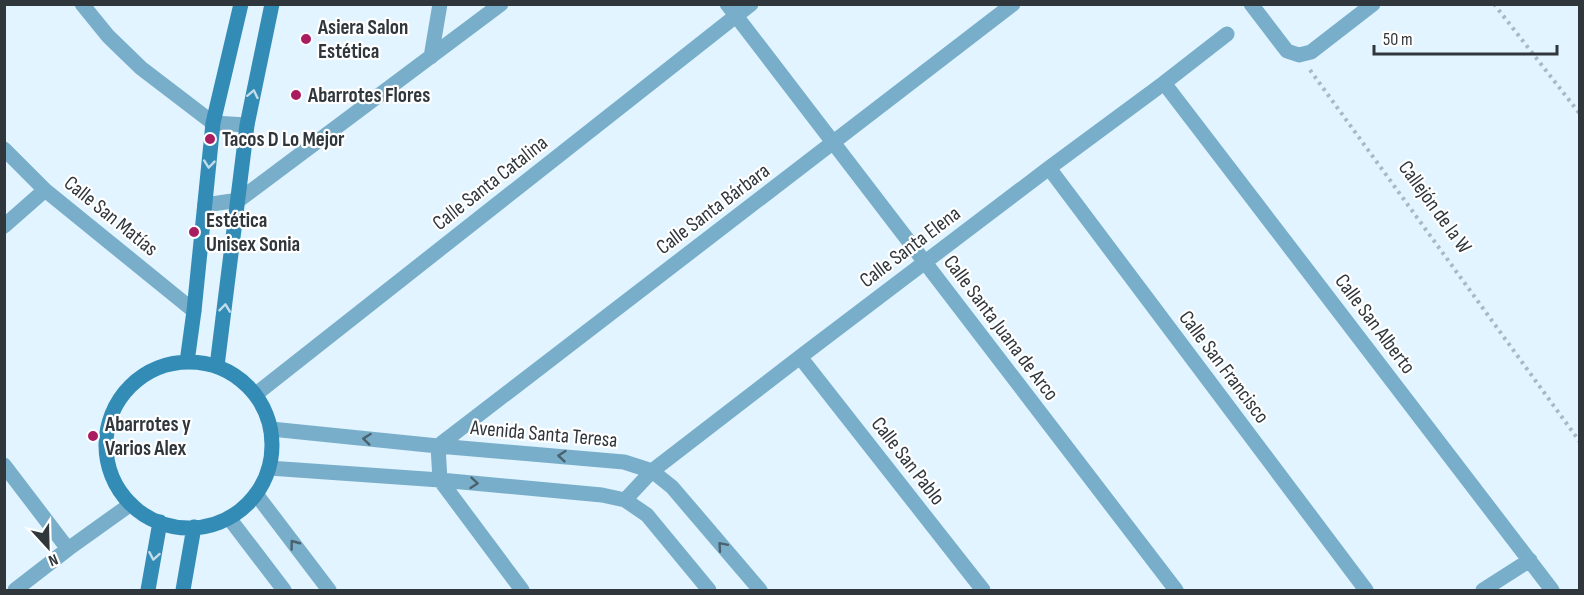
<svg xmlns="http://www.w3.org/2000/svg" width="1584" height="595" font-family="'Sofia Sans Condensed',sans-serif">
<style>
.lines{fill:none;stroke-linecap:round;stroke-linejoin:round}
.path{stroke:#a9b8c2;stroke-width:4;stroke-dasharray:3 4.5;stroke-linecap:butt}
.street{stroke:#79aeca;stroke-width:15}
.secondary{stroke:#338cb6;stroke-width:15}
.oneway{stroke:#c2dce9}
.oneway2{stroke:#4a616e}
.poi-dot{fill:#a91d60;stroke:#fff;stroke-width:2}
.labels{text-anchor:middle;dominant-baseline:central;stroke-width:4.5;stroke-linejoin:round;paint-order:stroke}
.poi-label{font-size:21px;font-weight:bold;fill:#30373c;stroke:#fff;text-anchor:start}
.street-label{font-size:21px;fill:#30373c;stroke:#fff}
</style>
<rect width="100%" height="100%" fill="#e1f4ff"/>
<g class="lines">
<path class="path" d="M1494,4L1580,114
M1310,70L1580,442"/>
<path class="street" d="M82,4L108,36L141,68L213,123L247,125
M727,4L1176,590
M1251,4L1287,51L1299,55L1311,52L1373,4
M431,57L440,4
M1164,83L1552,590
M4,149L45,190L194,311
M1049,168L1366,590
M205,205L239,200L501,4
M4,226L45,190
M800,357L983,590
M256,394L751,4
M271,429L438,446L624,462L652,471L672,487L760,590
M4,465L68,549
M269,468L440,480L602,495L625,500L647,515L709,590
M256,494L329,590
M625,500L652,471L800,357L1049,168L1164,83L1227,34
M229,518L284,590
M15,590L68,549L131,504
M522,590L440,480L438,446L1013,4
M1483,590L1530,560"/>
<path class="secondary" d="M187,362L194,311L213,123L241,4
M106 445a83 83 0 1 1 166 0a83 83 0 1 1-166 0Z
M217,366L247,125L272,4
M148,590L160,522
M183,590L194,527"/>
</g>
<defs><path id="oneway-chevron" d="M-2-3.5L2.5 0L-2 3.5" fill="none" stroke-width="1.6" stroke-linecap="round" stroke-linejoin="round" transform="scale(1.5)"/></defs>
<g class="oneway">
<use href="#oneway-chevron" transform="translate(253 94) rotate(-78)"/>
<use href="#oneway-chevron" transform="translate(209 164) rotate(96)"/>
<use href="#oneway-chevron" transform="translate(225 308) rotate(-83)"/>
<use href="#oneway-chevron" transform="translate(154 556) rotate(100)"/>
</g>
<g class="oneway2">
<use href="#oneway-chevron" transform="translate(367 439) rotate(-174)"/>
<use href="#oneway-chevron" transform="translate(562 456) rotate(-175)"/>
<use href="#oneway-chevron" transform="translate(474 483) rotate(5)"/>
<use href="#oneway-chevron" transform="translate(294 544) rotate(-127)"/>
<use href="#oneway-chevron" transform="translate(722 546) rotate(-131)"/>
</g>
<g class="poi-dot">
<circle cx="306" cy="39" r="6"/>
<circle cx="296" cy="95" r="6"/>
<circle cx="210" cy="139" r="6"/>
<circle cx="194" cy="232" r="6"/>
<circle cx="93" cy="436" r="6"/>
</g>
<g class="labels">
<g class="poi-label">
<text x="318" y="27">Asiera Salon<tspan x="318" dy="24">Estética</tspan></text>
<text x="308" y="95">Abarrotes Flores</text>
<text x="222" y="139">Tacos D Lo Mejor</text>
<text x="206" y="220">Estética<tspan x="206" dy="24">Unisex Sonia</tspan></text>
<text x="105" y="424">Abarrotes y<tspan x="105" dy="24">Varios Alex</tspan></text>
</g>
<g class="street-label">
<text transform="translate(490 183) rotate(-38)">Calle Santa Catalina</text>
<text transform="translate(1435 207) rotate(54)">Callejón de la W</text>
<text transform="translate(713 209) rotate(-37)">Calle Santa Bárbara</text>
<text transform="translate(111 216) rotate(39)">Calle San Matías</text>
<text transform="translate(910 247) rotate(-37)">Calle Santa Elena</text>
<text transform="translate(1375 324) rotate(53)">Calle San Alberto</text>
<text transform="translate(1001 328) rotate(53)">Calle Santa Juana de Arco</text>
<text transform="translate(1224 367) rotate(53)">Calle San Francisco</text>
<text transform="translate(544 434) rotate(5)">Avenida Santa Teresa</text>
<text transform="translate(908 461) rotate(52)">Calle San Pablo</text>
</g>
</g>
<rect width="1584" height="595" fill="none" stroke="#30373c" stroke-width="12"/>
<g transform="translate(48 547) rotate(158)" stroke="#ffffff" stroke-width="4.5" paint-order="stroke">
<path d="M0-4.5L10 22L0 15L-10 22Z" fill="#30373c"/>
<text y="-9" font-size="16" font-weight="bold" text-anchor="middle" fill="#30373c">N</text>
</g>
<path d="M1374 45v9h183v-9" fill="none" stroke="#30373c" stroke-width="3"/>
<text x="1383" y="45" font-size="18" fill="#30373c" stroke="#ffffff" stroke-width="4.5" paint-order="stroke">50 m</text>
</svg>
